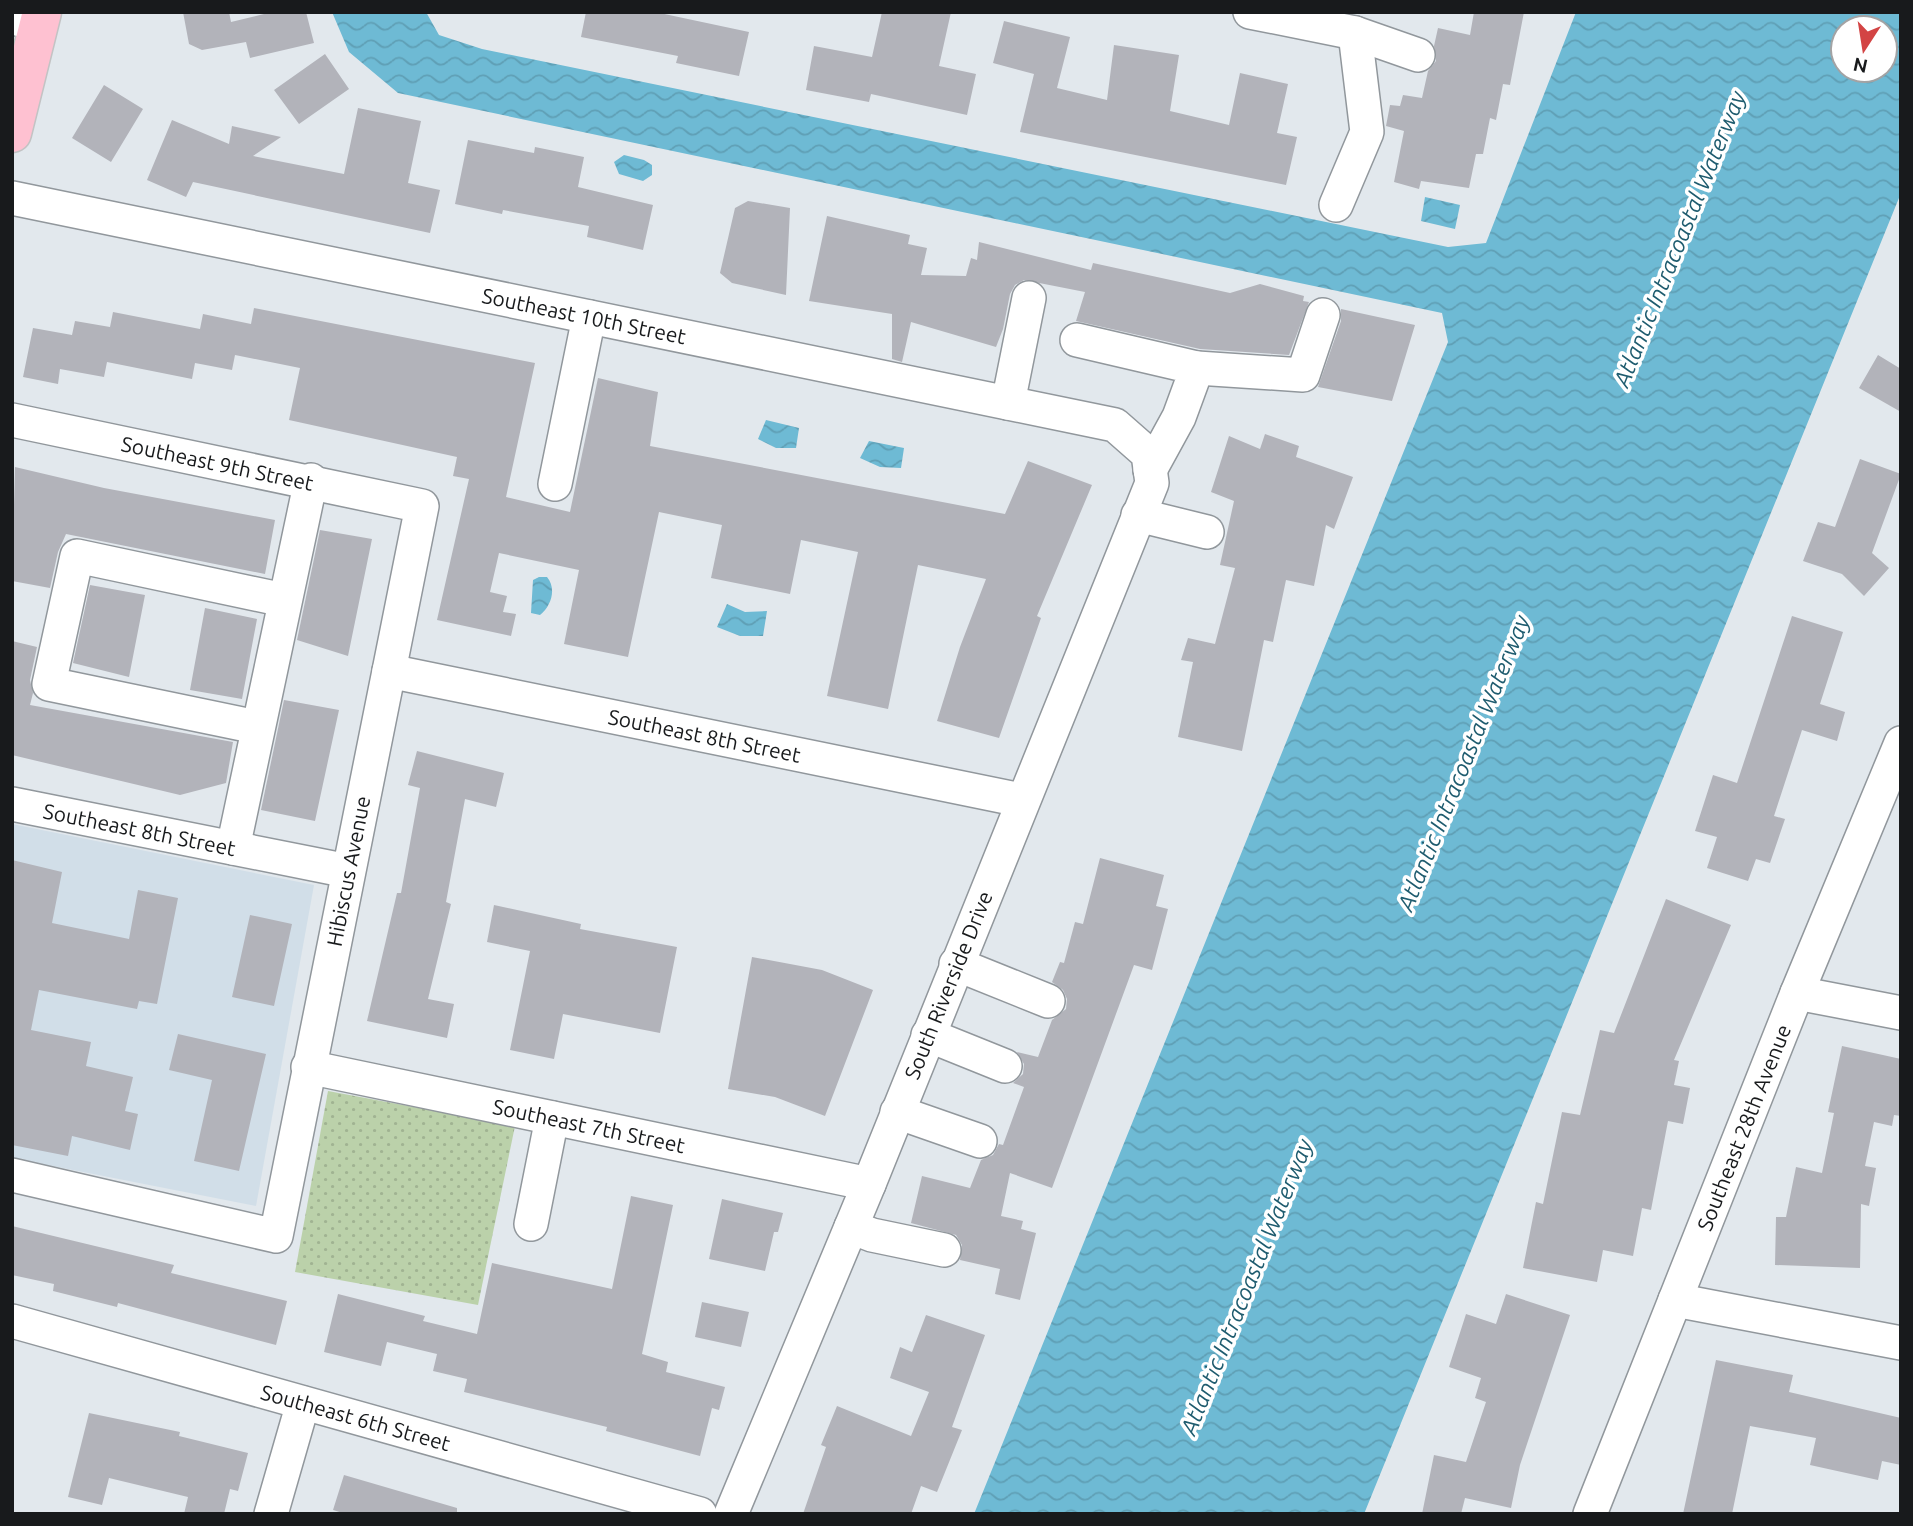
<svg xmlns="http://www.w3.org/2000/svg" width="1913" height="1526" font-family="Ubuntu,sans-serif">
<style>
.built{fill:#d1dee8}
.grass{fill:url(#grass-dots)}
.water{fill:url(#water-waves);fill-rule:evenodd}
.building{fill:#b2b3ba}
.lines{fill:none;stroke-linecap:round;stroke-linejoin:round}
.minor-casing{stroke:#91979c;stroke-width:36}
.major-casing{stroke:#c3c3c4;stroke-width:41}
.minor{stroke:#fff;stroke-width:33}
.major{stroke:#fec1d1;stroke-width:38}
.labels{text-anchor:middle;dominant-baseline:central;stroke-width:7;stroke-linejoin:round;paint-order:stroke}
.street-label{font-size:21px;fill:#181a1c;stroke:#fff}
.water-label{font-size:23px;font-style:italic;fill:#1f5c6f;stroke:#fff}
</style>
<defs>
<pattern id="grass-dots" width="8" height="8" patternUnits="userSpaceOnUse" patternTransform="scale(1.75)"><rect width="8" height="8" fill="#bbd1aa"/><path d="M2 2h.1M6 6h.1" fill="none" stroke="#a0b392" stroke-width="1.8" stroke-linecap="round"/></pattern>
<pattern id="water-waves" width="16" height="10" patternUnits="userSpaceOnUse" patternTransform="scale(1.75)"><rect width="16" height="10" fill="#6ebad4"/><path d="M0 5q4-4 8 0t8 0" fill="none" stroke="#5f9fb5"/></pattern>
</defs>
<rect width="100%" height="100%" fill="#e2e8ed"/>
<path class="built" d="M12,824L314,885L256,1206L12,1158Z"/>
<path class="grass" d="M328,1091L515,1126L478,1305L295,1272Z"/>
<path class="water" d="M332,12H426L439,35L482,49L1448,247L1486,243L1576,12H1901V193L1364,1514H974L1448,342L1442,313L398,93L349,52ZM1885,28V70H1843V28Z
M624,155L644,160L652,165V175L643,181L619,174L614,162Z
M1425,197L1460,205L1455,229L1421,221Z
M766,420L799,428L796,448H776L758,439Z
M869,441L904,448L901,468L880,467L860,458Z
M539,577H547C557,589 551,606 540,615L531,613L533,580Z
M727,604L745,612L767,611L763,636H740L717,627Z"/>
<path class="building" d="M183,12H229L231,22L272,12H306L314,43L250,58L246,42L202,50L189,44Z
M586,12H655L749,32L739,76L676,63L678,56L581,37Z
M882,12H951L939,66L976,74L967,115L871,94L869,102L806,90L814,46L872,57Z
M1474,12H1524L1510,85L1503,84L1496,120L1490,118L1483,154H1476L1469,188L1421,181L1419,189L1394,182L1404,131L1386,126L1390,105L1400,106L1403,95L1422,98L1428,71L1436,61L1434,46L1438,28L1470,35Z
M1004,21L1070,37L1057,88L1107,100L1114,45L1179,55L1170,111L1229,125L1240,73L1288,84L1277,133L1297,137L1286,185L1020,132L1034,74L993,63Z
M325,54L349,89L299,124L274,90Z
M104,85L143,109L111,162L72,138Z
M358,108L421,121L408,183L440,190L430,233L193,182L186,197L147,180L172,120L229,144L232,126L281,137L253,156L344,174Z
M468,140L534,153L535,147L584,157L578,187L653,205L643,250L587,237L589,226L503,210L502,214L455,204Z
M748,201L790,208L786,295L732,283L720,273L735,208Z
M827,216L910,235L908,244L927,248L921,275L966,276L971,258L977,260L979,242L1091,270L1093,263L1230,293L1260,284L1304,296L1303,301L1309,302L1289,355L1200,349L1076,321L1085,292L1024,280L1015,285L1010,294L1003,329L996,347L911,322L902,362L892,359V314L809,301Z
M254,308L535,363L506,497L570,512L598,378L658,392L650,446L1005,514L1028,461L1092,485L1037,616L1041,618L999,738L937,721L960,647L986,579L918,565L888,709L827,696L858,552L801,540L790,594L711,578L722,525L659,512L628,657L564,644L579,570L499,553L490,592L507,596L503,612L516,614L511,636L437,620L469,479L453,476L457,457L289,420L300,368L235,355L232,370L195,363L192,379L107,362L104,377L60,369L58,384L23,377L33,328L72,335L75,321L110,327L113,312L200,329L203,314L251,324Z
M1341,309L1415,325L1392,401L1318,387L1341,321Z
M1878,355L1901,369V412L1859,388Z
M1265,434L1299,446L1296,457L1353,477L1334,529L1326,525L1314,586L1286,580L1273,642L1264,640L1242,751L1178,737L1193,662L1181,660L1188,638L1215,644L1235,568L1220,565L1234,501L1211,492L1229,436L1260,449Z
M1860,459L1901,474L1872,553L1889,568L1864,596L1842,574L1803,561L1818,522L1835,527Z
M15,467L104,488L275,520L265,574L66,534L58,552L50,588L12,581Z
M320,530L372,539L348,656L297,640Z
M90,585L145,595L129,677L73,663Z
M205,608L257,619L242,699L190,690Z
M1792,616L1843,632L1820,704L1845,712L1837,741L1802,730L1774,816L1785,819L1770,863L1756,859L1748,881L1707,868L1717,837L1695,831L1713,775L1737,783Z
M12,641L37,647L30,680L33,693L30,705L233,742L226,783L180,795L12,755Z
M284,700L339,710L315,821L261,810Z
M417,751L504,773L496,807L465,799L446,902L451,904L428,999L454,1004L447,1038L367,1021L397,893H401L420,788L408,785Z
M1100,858L1164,875L1156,906L1168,909L1152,970L1134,965L1052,1188L1010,1173L1001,1216L1023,1221L1021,1229L1036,1233L1020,1300L995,1294L1000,1269L960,1260L962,1245L956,1235L911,1223L922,1176L970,1188L981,1160L993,1155L999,1144L1003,1145L1024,1087L1013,1083L1023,1074L1024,1064L1017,1052L1038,1057L1052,1020L1066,1009L1067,999L1063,990L1052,982L1060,962L1064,963L1075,922L1083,924Z
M12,860L62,872L52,923L129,939L138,890L178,898L157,1004L139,1001L137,1009L39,990L31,1030L91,1042L86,1066L133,1077L125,1111L138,1114L130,1150L72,1136L68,1156L12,1145Z
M1666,899L1731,925L1674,1060L1679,1061L1674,1085L1690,1088L1683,1124L1668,1121L1651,1210L1642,1208L1633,1256L1603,1250L1597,1282L1523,1268L1536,1202L1543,1204L1562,1112L1580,1115L1600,1030L1614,1033Z
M494,905L581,924L580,929L677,947L660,1033L563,1014L554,1059L510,1050L530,951L487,942Z
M250,915L292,924L274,1006L232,997Z
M752,957L822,970L873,990L825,1116L775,1097L728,1089Z
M178,1034L266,1054L239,1171L194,1161L212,1080L169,1070Z
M1842,1046L1901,1059V1116L1894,1115L1892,1126L1874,1122L1865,1166L1876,1168L1869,1206L1861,1204L1860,1268L1775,1265L1776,1217H1786L1796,1167L1822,1173L1834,1113L1828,1112Z
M631,1196L673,1205L642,1354L668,1362L666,1372L725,1387L719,1410L712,1408L700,1456L606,1431L607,1427L464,1392L467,1379L433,1371L437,1354L387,1342L381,1366L324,1352L338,1294L425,1316L423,1321L477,1334L492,1263L612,1289Z
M722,1199L783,1213L778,1232H774L765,1271L709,1259Z
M12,1226L174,1265L171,1273L287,1301L276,1345L118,1303L117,1307L53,1291L54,1284L12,1275Z
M1506,1294L1570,1315L1520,1465L1511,1508L1465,1498L1461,1514H1422L1434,1455L1466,1462L1486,1402L1475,1398L1481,1378L1449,1367L1466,1314L1496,1324Z
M702,1302L749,1312L741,1347L695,1337Z
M926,1315L985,1335L952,1427L962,1430L937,1492L921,1486L911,1514H803L826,1447L821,1445L837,1406L911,1436L929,1392L890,1378L900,1347L912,1352Z
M1716,1360L1793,1375L1789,1392L1901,1418V1465L1882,1461L1878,1480L1810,1465L1816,1438L1750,1426L1732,1514H1683Z
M89,1413L180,1432L179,1436L248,1453L238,1491L230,1489L224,1514H184L188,1497L109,1478L102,1505L68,1497Z
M344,1475L457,1508V1514H346L333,1510Z"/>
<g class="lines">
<defs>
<g id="minor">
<path d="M1250,12L1355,33L1418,55"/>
<path d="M12,18L39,24"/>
<path id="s1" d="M12,198L1115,425L1148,454L1152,483L869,1184L731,1514"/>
<path d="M1336,205L1367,132L1355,33"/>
<path d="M1077,340L1197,368L1179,417L1150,470"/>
<path d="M1197,368L1303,375L1323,315"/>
<path d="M1008,403L1029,298"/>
<path id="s2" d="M12,420L422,506L276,1236L12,1175"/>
<path d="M555,484L589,317"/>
<path d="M1138,515L1207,532"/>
<path id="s3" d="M389,671L1021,800"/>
<path d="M257,727L49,684L77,556L284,600"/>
<path id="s4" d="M12,804L348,871"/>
<path d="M233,848L311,480"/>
<path d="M956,964L1048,1001"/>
<path d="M1797,993L1901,1013"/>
<path d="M928,1035L1005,1066"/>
<path id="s5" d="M308,1067L869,1184"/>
<path d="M897,1112L980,1141"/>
<path d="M531,1224L552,1118"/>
<path d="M851,1227L872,1235L944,1250"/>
<path d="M1675,1300L1901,1343"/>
<path id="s6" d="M12,1321L700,1514"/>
<path d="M271,1514L303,1403"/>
<path id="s7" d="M1590,1514L1797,993L1901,743"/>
</g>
<path id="major" d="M12,133L42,12"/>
</defs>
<use href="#minor" class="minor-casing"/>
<use href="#major" class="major-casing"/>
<use href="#minor" class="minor"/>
<use href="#major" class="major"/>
</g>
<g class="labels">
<g class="street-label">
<text stroke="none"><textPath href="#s1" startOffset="584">Southeast 10th Street</textPath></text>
<text stroke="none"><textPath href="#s2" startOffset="210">Southeast 9th Street</textPath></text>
<text stroke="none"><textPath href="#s3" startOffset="322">Southeast 8th Street</textPath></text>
<text stroke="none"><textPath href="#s4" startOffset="130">Southeast 8th Street</textPath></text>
<text transform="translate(348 871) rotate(-79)">Hibiscus Avenue</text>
<text transform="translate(948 985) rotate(-68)">South Riverside Drive</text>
<text stroke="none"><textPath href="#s5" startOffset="287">Southeast 7th Street</textPath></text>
<text stroke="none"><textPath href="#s7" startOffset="416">Southeast 28th Avenue</textPath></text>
<text stroke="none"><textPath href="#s6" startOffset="357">Southeast 6th Street</textPath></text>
</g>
<g class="water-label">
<text transform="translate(1679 239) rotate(-68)">Atlantic Intracoastal Waterway</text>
<text transform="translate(1463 763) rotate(-68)">Atlantic Intracoastal Waterway</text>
<text transform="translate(1246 1287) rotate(-68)">Atlantic Intracoastal Waterway</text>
</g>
</g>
<rect width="1913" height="1526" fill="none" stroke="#181a1c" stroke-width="28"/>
<g transform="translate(1864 49) rotate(192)"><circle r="33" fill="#ffffff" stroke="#a3a3a4" stroke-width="2"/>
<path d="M0-5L12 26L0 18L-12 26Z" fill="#d34444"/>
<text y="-10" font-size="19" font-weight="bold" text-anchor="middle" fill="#181a1c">N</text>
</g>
</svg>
